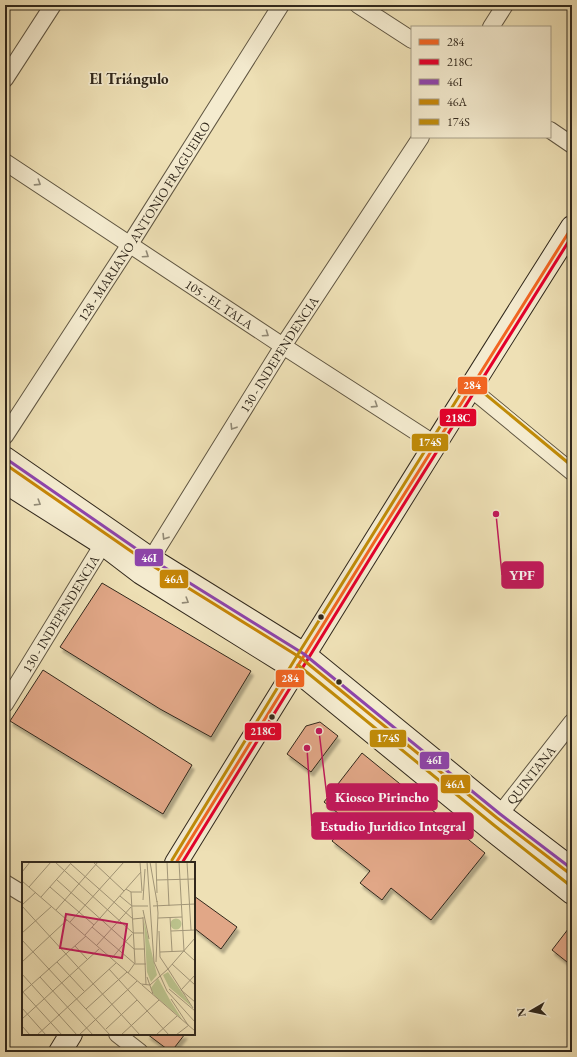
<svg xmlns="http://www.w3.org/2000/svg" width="577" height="1057" font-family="'EB Garamond',serif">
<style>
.building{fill:#e1a787;stroke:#31281c;filter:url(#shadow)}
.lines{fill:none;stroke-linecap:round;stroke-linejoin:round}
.street-casing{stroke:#605642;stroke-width:18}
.secondary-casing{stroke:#31281c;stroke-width:24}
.street{stroke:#f4ebcf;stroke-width:16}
.secondary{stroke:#f4ebcf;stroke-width:22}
.bus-1-casing{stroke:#f4ebcf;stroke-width:6}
.bus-2-casing{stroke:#f4ebcf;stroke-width:6}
.bus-3-casing{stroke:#f4ebcf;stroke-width:6}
.bus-4-casing{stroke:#f4ebcf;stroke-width:6}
.bus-5-casing{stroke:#f4ebcf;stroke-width:6}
.bus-1{stroke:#f26522;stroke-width:3}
.bus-2{stroke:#e4002b;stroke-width:3}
.bus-3{stroke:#8e44ad;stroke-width:3}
.bus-4{stroke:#c68607;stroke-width:3}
.bus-5{stroke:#c08b08;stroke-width:3}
.oneway{stroke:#928a76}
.bus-dot{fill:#31281c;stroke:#f4ebcf;stroke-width:1.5}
.labels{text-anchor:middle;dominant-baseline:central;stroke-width:3.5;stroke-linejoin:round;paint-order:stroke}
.street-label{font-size:13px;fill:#31281c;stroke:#f4ebcf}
.quarter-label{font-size:15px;font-weight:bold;fill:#31281c;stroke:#f4ebcf}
.inset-road{fill:none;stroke:#a29678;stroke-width:1}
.view{fill:#c2185b;fill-opacity:0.15;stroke:#c2185b;stroke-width:2}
.inset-edge{fill:none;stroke:#31281c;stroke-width:2}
.leader{fill:none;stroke:#c2185b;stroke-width:1.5}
.callout-dot{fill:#c2185b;stroke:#f4ebcf;stroke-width:1.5}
.callout{fill:#c2185b;stroke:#c2185b;stroke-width:1.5}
.callout-label{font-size:14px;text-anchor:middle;font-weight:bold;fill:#fff}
.line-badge{stroke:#f4ebcf;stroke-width:1.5}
.badge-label{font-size:11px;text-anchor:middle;font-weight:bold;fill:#fff}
</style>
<defs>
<filter id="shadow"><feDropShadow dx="2.5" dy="4.5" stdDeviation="1" flood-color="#0004"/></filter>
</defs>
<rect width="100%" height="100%" fill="#eee0b5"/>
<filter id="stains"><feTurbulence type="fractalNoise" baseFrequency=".005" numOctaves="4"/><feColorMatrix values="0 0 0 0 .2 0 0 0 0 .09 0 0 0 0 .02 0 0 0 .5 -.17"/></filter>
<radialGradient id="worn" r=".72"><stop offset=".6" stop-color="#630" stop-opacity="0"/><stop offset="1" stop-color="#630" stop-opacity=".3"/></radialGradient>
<path class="building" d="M102,583L251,671L211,737L160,709L60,647Z
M43,670L192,765L163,814L10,721Z
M320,722L338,736L311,772L287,754L306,726Z
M362,753L485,853L431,920L391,888L382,900L360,883L370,871L332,841L348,821L324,802Z
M194,896L237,927L221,949L194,928Z
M572,924V966L552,950Z
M147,1034H185L171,1052Z"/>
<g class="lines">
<defs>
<g id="street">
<path d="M358,5L412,40"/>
<path d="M491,27L505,5"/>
<path d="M5,79L53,5"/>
<path d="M550,130L572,145"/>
<path id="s1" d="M5,162L283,346L435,444"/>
<path d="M470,388L572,472"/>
<path id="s2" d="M5,436L130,244L281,5"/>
<path id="s3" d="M146,567L283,346L421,137"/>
<path id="s4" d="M5,704L103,544"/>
<path id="s5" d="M495,823L500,814L572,722"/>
<path d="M5,883L23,894"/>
<path d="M117,1034L140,1052"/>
</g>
<path id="secondary" d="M5,458L151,559L304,654L500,814L572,869
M5,482L103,544L141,573L295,669L492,830L572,893
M176,863C307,650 438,438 572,227
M60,1052L71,1034"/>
</defs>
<use href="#street" class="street-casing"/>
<use href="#secondary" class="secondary-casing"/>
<use href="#street" class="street"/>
<use href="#secondary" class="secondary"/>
<defs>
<path id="bus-1" d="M176,863L373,544L572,227"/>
<path id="bus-2" d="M182,863L377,547L572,236"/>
<path id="bus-3" d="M5,458L151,559L304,654L500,814L572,869"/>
<path id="bus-4" d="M5,464L148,563L301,658L497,818L569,873"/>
<path id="bus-5" d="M298,665L495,826L572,887
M172,860L300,651L466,385L470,383L473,384L572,466"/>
</defs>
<use href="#bus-1" class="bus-1-casing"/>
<use href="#bus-2" class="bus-2-casing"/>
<use href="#bus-3" class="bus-3-casing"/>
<use href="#bus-4" class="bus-4-casing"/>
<use href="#bus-5" class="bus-5-casing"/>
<use href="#bus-1" class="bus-1"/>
<use href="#bus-2" class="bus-2"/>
<use href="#bus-3" class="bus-3"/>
<use href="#bus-4" class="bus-4"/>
<use href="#bus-5" class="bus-5"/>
</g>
<defs><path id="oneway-chevron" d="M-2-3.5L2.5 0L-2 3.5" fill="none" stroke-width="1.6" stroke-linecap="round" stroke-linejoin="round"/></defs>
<g class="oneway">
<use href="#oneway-chevron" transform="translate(38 183) rotate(33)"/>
<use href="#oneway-chevron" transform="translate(146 255) rotate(34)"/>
<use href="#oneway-chevron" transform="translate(266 334) rotate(34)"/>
<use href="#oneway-chevron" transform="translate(375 405) rotate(33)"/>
<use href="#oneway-chevron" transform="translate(233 427) rotate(122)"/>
<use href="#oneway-chevron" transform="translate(38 503) rotate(32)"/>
<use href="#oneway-chevron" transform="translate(165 537) rotate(122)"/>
<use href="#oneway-chevron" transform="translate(186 601) rotate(32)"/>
</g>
<g class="bus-dot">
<circle cx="321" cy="617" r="3.5"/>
<circle cx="339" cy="682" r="3.5"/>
<circle cx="272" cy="717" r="3.5"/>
</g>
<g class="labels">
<g class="street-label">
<text stroke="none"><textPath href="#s2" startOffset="256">128 - MARIANO ANTONIO FRAGUEIRO</textPath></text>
<text stroke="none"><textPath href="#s1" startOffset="257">105 - EL TALA</textPath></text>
<text stroke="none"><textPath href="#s3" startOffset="251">130 - INDEPENDENCIA</textPath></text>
<text stroke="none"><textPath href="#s4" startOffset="106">130 - INDEPENDENCIA</textPath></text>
<text stroke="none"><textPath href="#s5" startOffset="60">QUINTANA</textPath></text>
</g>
<g class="quarter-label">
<text x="129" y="78">El Triángulo</text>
</g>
</g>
<g transform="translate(22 862)">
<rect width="173" height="173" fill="#eee0b5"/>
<path d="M148.5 62a5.5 5.5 0 1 1 11 0a5.5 5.5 0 1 1-11 0ZM122,58L135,113L129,120L125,110ZM146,110L170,145L147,125L141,113ZM136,116L148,138L160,157L132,133L129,126Z" fill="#bbc28c"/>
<path class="inset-road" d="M33,0L111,71H122M71,0L102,29M118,0L120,29M125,0L132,100L145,129L173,160M128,0L135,40M134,0L135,31M145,0L147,44M157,0L162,89L173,99M165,0L169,68M49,2L111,57L121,56M0,10L8,0M35,18L112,87H123M134,18L173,17M0,19L119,122L128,123M7,25L29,0M28,25L72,63M104,27L109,30H120M98,34L110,44H126M19,35L50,0M121,38L123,7M135,39L136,51M0,43L14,30M0,44L118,173M131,44L173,42M34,48L76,0M121,48L127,77M121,55L124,123M148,55L150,89M136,56L160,55M48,60L102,0M70,65L113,102H124M137,69L138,95L146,107L173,76M149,69L173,68M0,71L30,44M63,73L119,10M0,78L88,173M75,83L109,45M53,84L65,97M138,90L162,89M90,96L110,72M0,100L45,58M35,100L62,129M134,100L136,51M150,102L173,123M87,107L147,173M106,111L113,101L109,30M0,112L55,173M173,113L159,128L173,140M18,115L71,173M125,115L131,132M120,123L173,169M128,123L146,107L171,146M147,127L173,149M0,129L40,173M0,131L64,74M149,137L166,163M0,146L24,173M64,147L105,110M0,157L77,87M0,164L8,173M84,167L115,138M15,173L94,101M57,173L115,119M99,173L137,138M134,173L155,154M154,173L167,163"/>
<path class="view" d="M44,52L105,62L100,96L38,86Z"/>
<rect width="173" height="173" class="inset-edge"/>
</g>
<path class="leader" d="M496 514L502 575M319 731L327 797M307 748L312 826"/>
<g class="callout-dot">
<circle cx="496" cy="514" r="4"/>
<circle cx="319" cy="731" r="4"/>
<circle cx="307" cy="748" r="4"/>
</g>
<g class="callout">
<rect x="502" y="562" width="41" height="26" rx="4"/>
<rect x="327" y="784" width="110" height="26" rx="4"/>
<rect x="312" y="813" width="161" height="26" rx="4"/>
</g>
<g class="callout-label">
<text x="522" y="580">YPF</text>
<text x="382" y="802">Kiosco Pirincho</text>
<text x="393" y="831">Estudio Juridico Integral</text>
</g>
<g class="line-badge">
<rect x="457" y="376" width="31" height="19" rx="4" fill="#f26522"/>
<rect x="439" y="408" width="38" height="19" rx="4" fill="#e4002b"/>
<rect x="411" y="433" width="38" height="19" rx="4" fill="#c08b08"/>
<rect x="134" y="548" width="30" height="19" rx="4" fill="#8e44ad"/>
<rect x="159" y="569" width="30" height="20" rx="4" fill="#c68607"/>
<rect x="275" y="669" width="30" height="19" rx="4" fill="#f26522"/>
<rect x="244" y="722" width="38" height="19" rx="4" fill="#e4002b"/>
<rect x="369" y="729" width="38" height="19" rx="4" fill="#c08b08"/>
<rect x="419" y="751" width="31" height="19" rx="4" fill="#8e44ad"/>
<rect x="440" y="774" width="31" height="20" rx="4" fill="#c68607"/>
</g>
<g class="badge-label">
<text x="472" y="389">284</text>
<text x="458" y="422">218C</text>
<text x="430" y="446">174S</text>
<text x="149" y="562">46I</text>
<text x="174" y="583">46A</text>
<text x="290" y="682">284</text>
<text x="263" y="735">218C</text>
<text x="388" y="742">174S</text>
<text x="434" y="764">46I</text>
<text x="455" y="788">46A</text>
</g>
<rect width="577" height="1057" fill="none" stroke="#eee0b5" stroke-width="20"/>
<rect x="6" y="6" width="565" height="1045" fill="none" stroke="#31281c" stroke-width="2"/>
<rect x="10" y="10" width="557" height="1037" fill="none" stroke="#31281c"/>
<rect x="411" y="26" width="140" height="112" fill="#f4ebcf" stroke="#a69d87"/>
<rect x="419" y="39" width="20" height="6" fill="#f26522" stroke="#a69d87"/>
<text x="447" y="46" font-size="12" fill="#31281c">284</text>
<rect x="419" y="59" width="20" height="6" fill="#e4002b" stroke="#a69d87"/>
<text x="447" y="66" font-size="12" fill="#31281c">218C</text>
<rect x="419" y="79" width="20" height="6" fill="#8e44ad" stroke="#a69d87"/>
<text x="447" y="86" font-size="12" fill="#31281c">46I</text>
<rect x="419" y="99" width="20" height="6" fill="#c68607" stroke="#a69d87"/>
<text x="447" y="106" font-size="12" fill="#31281c">46A</text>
<rect x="419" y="119" width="20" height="6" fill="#c08b08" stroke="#a69d87"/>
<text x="447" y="126" font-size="12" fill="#31281c">174S</text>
<g transform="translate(531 1011) rotate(261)" stroke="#f4ebcf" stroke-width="3" paint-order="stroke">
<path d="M0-3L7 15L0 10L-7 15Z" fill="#31281c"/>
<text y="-6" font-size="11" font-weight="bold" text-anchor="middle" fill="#31281c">N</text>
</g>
<rect width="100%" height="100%" filter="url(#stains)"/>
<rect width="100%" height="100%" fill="url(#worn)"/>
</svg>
